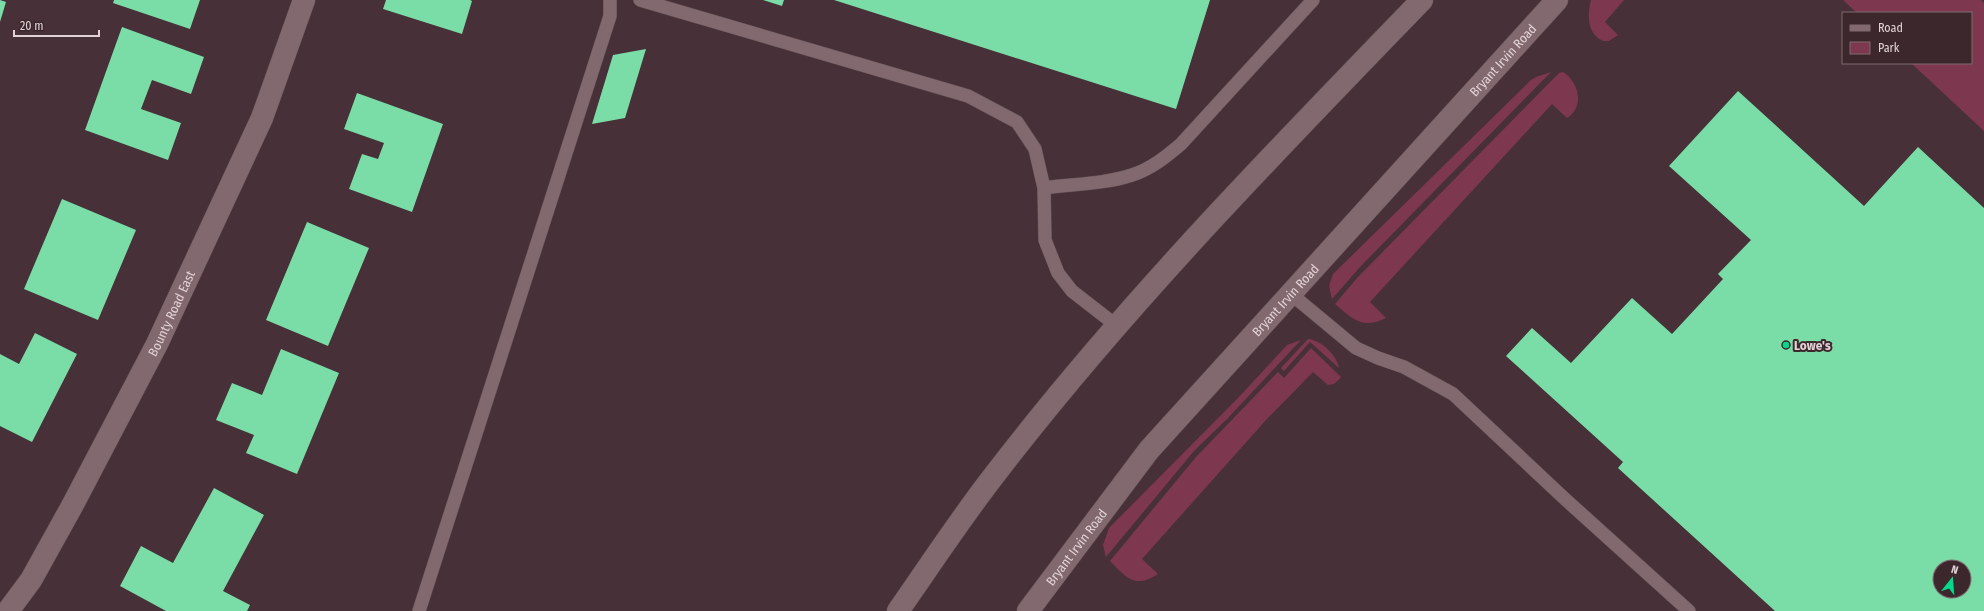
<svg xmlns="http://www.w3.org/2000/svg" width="1984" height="611" font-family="'Fira Sans Condensed',sans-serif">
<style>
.green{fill:#7d3850}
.building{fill:#7adca7;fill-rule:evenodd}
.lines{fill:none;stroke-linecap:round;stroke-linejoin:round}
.service-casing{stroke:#625055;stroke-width:14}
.minor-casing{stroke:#625055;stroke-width:23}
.secondary-casing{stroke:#625055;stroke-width:23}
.service{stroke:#82686f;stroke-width:13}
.minor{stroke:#82686f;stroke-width:22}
.secondary{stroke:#82686f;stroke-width:22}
.poi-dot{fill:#03d98b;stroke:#3c272d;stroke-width:1.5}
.labels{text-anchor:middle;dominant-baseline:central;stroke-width:4;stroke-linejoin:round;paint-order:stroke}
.street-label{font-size:13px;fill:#e1d2d6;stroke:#3c272d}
.poi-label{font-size:13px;font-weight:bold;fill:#e1d2d6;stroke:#3c272d;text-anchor:start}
</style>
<rect width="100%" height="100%" fill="#473037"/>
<path class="green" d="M1591,0H1624L1605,22L1618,35L1609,41H1603C1587,34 1587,15 1591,0Z
M1843,0H1981L1984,3V131L1911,63H1971V13H1857Z
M1551,72L1360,267L1332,299L1329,286L1333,274L1531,80L1536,77Z
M1563,72C1579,82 1585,107 1567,118L1552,104L1370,302L1386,318C1362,330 1353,319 1335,304L1358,277L1559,73Z
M1308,339C1321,340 1337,355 1339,368L1310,342L1284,371L1281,368Z
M1301,340L1228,418L1194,451L1106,557L1103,545L1109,528L1238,398L1287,345Z
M1311,348L1341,377C1337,382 1334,385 1328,385L1313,372L1266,420L1142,559L1158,574C1134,589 1127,578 1110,561L1196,457L1278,372L1284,378Z"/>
<path class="building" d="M0,0L6,2L0,22Z
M114,0H200L190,29L113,3Z
M386,0H470L472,1L462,34L383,9Z
M763,0H784L782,6Z
M834,0H1210L1176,109Z
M122,27L204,57L191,94L152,80L141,109L181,123L168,160L85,130Z
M646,49L625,118L592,124L613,55Z
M1738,91L1864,206L1918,147L1984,208V611H1775L1618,468L1623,462L1506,356L1532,328L1571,363L1632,298L1672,334L1723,279L1718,274L1751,240L1669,166ZM1940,567H1964V591H1940Z
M357,93L443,124L412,212L349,189L362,154L378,159L384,143L344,129Z
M62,199L136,230L98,320L24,289Z
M307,222L369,248L328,346L266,320Z
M35,333L77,354L32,442L0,426V354L19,364Z
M281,349L339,373L297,474L246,453L254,435L216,420L232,383L262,395Z
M214,488L264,515L223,591L250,605L247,611H166L120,586L141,546L173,563Z"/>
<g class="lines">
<defs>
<path id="service" d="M640,0L968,96L1017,122L1035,149L1044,188L1045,240L1058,273L1072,291L1117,326
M1044,188C1073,184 1105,184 1132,175C1151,169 1167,156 1181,144L1313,0
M1291,294L1356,348L1378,358L1404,367L1453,394L1565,499L1689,611
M419,611L610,16V0"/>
<g id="minor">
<path id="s1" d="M8,611L31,580L71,508L157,344L262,118L304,0"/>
</g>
<g id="secondary">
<path d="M898,611C928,568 957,524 989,482C1120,310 1272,155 1422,0"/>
<path id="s2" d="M1028,611L1149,450L1557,0"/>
</g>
</defs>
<use href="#service" class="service-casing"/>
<use href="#minor" class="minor-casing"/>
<use href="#secondary" class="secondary-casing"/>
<use href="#service" class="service"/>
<use href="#minor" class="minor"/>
<use href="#secondary" class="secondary"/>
</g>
<circle class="poi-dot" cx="1786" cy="345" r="4"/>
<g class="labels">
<g class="street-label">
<text stroke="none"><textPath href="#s2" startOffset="728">Bryant Irvin Road</textPath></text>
<text stroke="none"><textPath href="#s2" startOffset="404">Bryant Irvin Road</textPath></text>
<text stroke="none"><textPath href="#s1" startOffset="340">Bounty Road East</textPath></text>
<text stroke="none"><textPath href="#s2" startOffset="80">Bryant Irvin Road</textPath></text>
</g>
<g class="poi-label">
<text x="1794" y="345">Lowe's</text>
</g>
</g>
<rect x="1842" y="12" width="130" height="52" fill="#3c272d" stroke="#7e6b71"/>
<rect x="1850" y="25" width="20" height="6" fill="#82686f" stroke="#7e6b71"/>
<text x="1878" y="32" font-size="12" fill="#e1d2d6">Road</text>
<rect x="1850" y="42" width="20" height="12" fill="#7d3850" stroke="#7e6b71"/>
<text x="1878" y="52" font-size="12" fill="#e1d2d6">Park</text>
<g transform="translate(1952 579) rotate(17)"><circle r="19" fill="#3c272d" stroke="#7e6b71"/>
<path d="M0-3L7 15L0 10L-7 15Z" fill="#03d98b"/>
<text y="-6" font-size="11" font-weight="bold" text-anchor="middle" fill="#e1d2d6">N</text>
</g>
<path d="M14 30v6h85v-6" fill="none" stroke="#e1d2d6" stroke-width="2"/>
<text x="20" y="30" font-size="12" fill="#e1d2d6" stroke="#3c272d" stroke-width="3" paint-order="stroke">20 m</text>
</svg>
